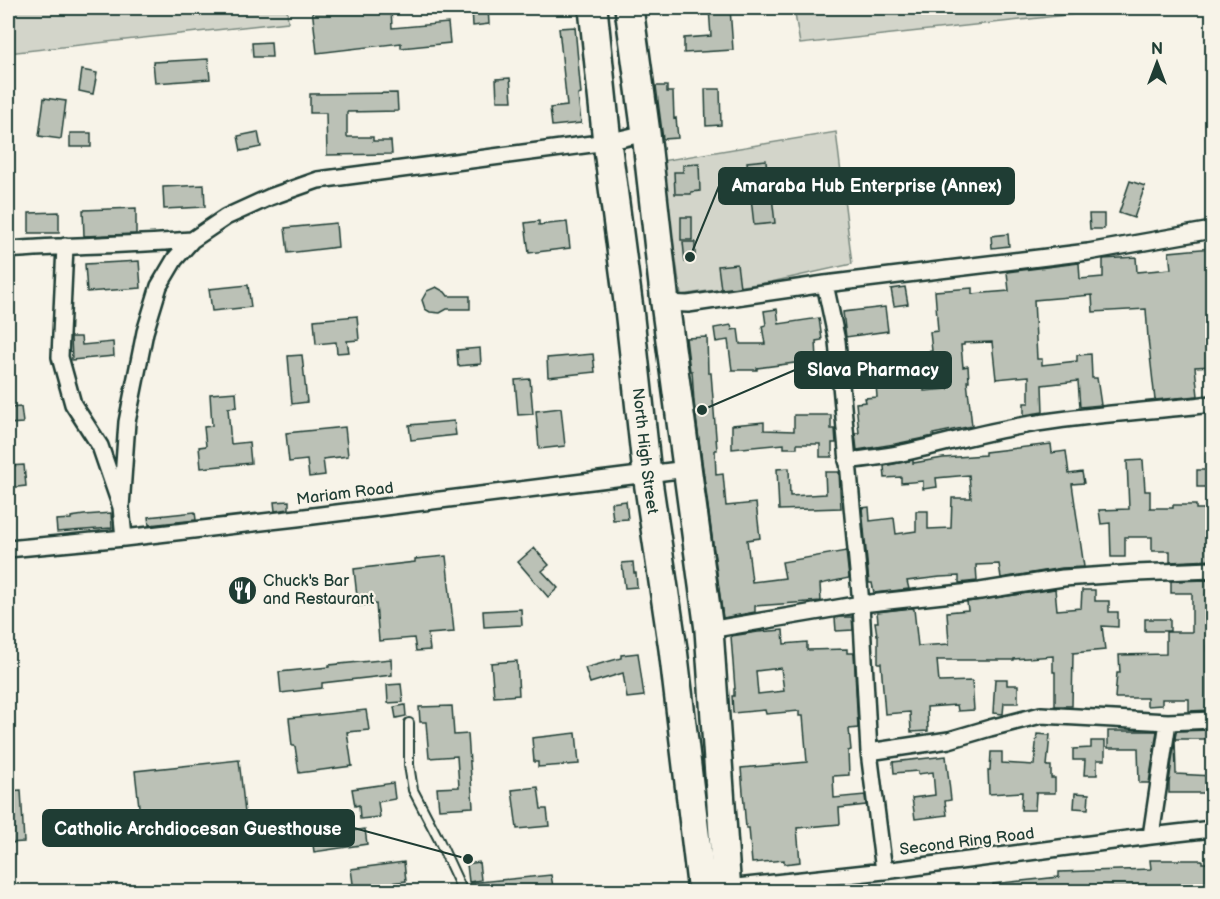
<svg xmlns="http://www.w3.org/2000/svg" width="1220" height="899" font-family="'Balsamiq Sans',sans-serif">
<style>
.green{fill:#d3d5ca;stroke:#79897f;stroke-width:1.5}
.building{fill:#bbc1b6;stroke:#1f3d34;stroke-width:1.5;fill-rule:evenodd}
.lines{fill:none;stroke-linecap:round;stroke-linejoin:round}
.lane-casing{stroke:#1f3d34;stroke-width:12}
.street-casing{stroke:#1f3d34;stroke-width:20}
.highway-casing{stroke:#1f3d34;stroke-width:32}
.lane{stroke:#f7f3e8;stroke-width:8}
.street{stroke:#f7f3e8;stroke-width:15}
.highway{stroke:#f7f3e8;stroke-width:27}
.labels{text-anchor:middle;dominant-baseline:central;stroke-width:4.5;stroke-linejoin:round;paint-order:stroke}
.street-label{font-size:16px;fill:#1f3d34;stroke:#f7f3e8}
.poi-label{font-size:16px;fill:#1f3d34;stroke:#f7f3e8;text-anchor:start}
.leader{fill:none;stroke:#1f3d34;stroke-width:2}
.callout-dot{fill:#1f3d34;stroke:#f7f3e8;stroke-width:2}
.callout{fill:#1f3d34;stroke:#1f3d34;stroke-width:2}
.callout-label{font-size:18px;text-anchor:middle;font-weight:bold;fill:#fff}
</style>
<rect width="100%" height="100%" fill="#f7f3e8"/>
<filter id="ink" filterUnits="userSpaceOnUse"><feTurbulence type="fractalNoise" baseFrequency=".0167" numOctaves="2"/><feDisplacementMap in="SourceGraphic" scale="12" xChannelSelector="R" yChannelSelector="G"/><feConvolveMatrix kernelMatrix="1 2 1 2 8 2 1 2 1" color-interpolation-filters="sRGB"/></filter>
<g filter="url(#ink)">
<path class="green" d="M8,8H287L288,22L8,53Z
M794,8H1096L1094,12L800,44Z
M836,132L852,264L771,282L681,295L661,161Z"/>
<path class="building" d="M312,8H391L392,28L448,23L450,43L401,48V43L317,53Z
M472,8H488L489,24L473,26Z
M709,8H730L733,50L684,53V38L711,36Z
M575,27L581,94L578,95L581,123L552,126L550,108L567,106L559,28Z
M271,42L272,57H253L252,43Z
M208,59L210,79L155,83L153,62Z
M82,70L97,73L93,94L79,91Z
M510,78L512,101H497L496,79Z
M656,86H667V92H673L674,119L676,118L678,138L663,139Z
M705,89H720L721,125L706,126Z
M397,93L398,111L347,112V137H373V141H391L392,154L327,155L326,113H310V94Z
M44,98L66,101L61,139L39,136Z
M258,132L261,147L241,151L238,136Z
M70,133H91V147H70Z
M766,160L767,174L797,171L800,194L772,197L775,223L754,225L747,162Z
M699,164L700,191L691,192V194H675L674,172H683V165Z
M1130,181L1145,186L1134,218L1119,213Z
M204,185L205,207L164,209L163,187Z
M136,208V234L84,236L83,210Z
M59,212V233H29V213Z
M1089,214H1104V229H1090Z
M681,217H692V240H681Z
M539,221V225L567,222L570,248L529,253L525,223Z
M336,223L338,247L288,253L285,228Z
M1008,234L1009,246L992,248L991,236Z
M683,242H695V261L685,262Z
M1212,248V366L1195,367L1198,396L1155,400L1148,338L1146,309L1093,312L1092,295L1034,300L1037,359H1042V365L1077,361V355L1091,354L1092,378H1097L1101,405L1080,407L1078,381L1042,385L1043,412L1024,415V403H1029V376L996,379L992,342L964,343V345H961L963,367L968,366L969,381H967L972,426L933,434L934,436L895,444L857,450L855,433H859L856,403L866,402L865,398L877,397L875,371L866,372L865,356L890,355V352H902V355L932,351L930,332L938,331L935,291L972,288V294L1009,291L1007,272L1079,263L1080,279L1103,277V259L1136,257L1137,272L1171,269L1169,252ZM946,363L948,389L924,391L923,366Z
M139,261L141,288L87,292L85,264Z
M737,264L740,287L721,289L718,266Z
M248,285L251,307L212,311L209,289Z
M436,287L445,292L448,296H470V309H447L440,313L430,312L425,309L422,300L427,291Z
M905,287L908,304L894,306L891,289Z
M885,307L888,331L846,337L843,312Z
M777,309L779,324L819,318L822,340L816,341L817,360L757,368V370H732L728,340L716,342L714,328L731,325L732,330L738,329L740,344H765L762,326L766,325L764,311Z
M357,316L359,340L347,341L349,352L337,353L336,342L316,344L314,320Z
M71,337H81L82,345L113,342L114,356L72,360Z
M707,337L708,373H711L717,450H715L716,475L723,474L726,506L756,503L760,538L747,540L752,582L785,578L782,562L846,551L849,578L820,584L821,601L755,606V612L723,618L694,402L692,371H690L686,338Z
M480,348L481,364L458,366L457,350Z
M593,354L595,372L548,377L547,358Z
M302,355L307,402L292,404L288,356Z
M530,379L533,414L518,415L515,380Z
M236,392L237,407L228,408L231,444L249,442L251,463L201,468L199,447L206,446L204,427L212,426L210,394Z
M21,407L23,423L8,424V408Z
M561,408L565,446L539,449L536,411Z
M794,415H831V429H835L836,443H832V457H820V444H797V448H784V444L732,449V425L764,422V430L794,431Z
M454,421L456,435L411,440L409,425Z
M345,427L348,456L323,459L325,475L309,477L307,460L289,462L286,433Z
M1051,444L1052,453L1066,451L1069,474L1082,472L1084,483L1072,484L1084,567L1062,568L1001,578L999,564L976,565L977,581L959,583V576L940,577L907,581L909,589L874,593L872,583H869L862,508L869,507L870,521L894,518L896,534L916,531V511H928V529L951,528L952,498H971L969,475L936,478L937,487L923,489V481L901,483V477L885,478L884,466L913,460V463L943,458L985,455V452Z
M1143,460L1145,491H1150V508H1173V505H1196V509H1212V560L1170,562V551H1152V537H1125V557H1111L1110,523L1101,524L1099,510L1129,509L1127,461Z
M24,465L26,486L8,488V466Z
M789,468L790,496L826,494L825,472H839L841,508L779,510L777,469Z
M1197,470H1212V487H1197Z
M289,501V509L275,511L274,502Z
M626,501L628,519L613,520L611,503Z
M195,512L196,520L149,525L148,517Z
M111,513L112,528L57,532L56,520L71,519V517L84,515Z
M534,548L549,565L542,571L558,588L548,597L518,562Z
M446,556L454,632L428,634L430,650L416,651L414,638L379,641L376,604L358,606L354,569L415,562V559Z
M633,562L634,573H636L637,587L625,588L622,563Z
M1209,580V605H1212V637H1208V704H1211V710L1189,711V699H1162V705L1147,706V698H1115L1117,673H1120L1119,655L1166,654V632H1192V593H1171V581Z
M1055,589L1057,610L1081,608L1082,590H1095V601H1109V612H1118V627L1102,626L1105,650L1073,653L1072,706H1055V672H1053V656L1014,659V660H937L939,682L972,681L974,710L958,711L957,705L927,707L928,731L911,732L910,712L885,714L881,663H878V635H877L875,622H878L877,612L912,608L914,609L918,646L949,644L947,612L968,610L967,602Z
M521,609L522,625L484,627L483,611Z
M840,617H852L853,630L836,631L835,618Z
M1145,619H1170V631H1145Z
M783,630L784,644L807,642V650L847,649V653H854L858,728L849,729L851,750L848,751L849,775L833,776L834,798L865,795L866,805L839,808L840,824L797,828L800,862L784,864V860L752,863L749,828H746L741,768L807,762L803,716H799V711L766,714L765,710L733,713L732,696H734V689H735L731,636L758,632ZM781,668L784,691L758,694L756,671Z
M638,653L644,696L627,698L623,673L590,683L585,668L621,658V655Z
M391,659L392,675L322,683V688L281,693L279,672L329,667V665Z
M517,661L519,695L494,697L491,663Z
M995,679H1007V685H1018V703H1004L1003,714L993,713Z
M401,684L403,702L388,703L387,685Z
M405,705L406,716L396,718L394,707Z
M452,706L454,735L468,734L473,807L439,809L437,788L459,787L457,756L429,758L426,722H420L419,707Z
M366,710L369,730L347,732L352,766L299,773L295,746H292L289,718Z
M1211,730L1210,739H1175L1176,774L1212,776V793H1169V783L1176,731Z
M1108,731H1157L1149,783H1139L1138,748H1108Z
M576,733L579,764L538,767V762H534L532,738Z
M1037,734L1050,735L1047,766H1051V778H1055V793H1036L1035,810H1021L1022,792L989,794L988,770H990L991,752H1002V763L1034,765Z
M1091,741H1105V760H1097V775H1084L1085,760H1073V749L1091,748Z
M946,756L951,800L945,801L947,815L915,819L912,798L935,795L933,772L918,774V771L894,773L893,762Z
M239,760L245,813L141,824L135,771Z
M393,783L395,799L378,802L380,817L360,819L359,805L355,806L352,789Z
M538,787L541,809H547L549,826L517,829L512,790Z
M21,790L24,842L8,843V791Z
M1075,793L1089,794L1088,809L1074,808Z
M365,829L367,844L314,852L312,837Z
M1150,860H1202V863H1209V891H993V884L1059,877V872L1151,869Z
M404,862L406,881L375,885L376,891H354L351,869Z
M479,862L481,880L469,882L467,864Z
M551,875L553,887L541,889V891H470V883Z"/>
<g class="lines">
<defs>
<path id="lane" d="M409,723V765L413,790L438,838L463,892"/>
<path id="street" d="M65,246L60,357L73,404L100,446L121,507L124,538
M8,250C69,245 131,245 192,240
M825,284L837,341L861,604L869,752L884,871
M665,303L688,304L825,284L1088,252L1212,230
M847,461C864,459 881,457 897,454C940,445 983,432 1026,425C1088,414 1150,411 1212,404
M121,507L127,422L145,332L159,286L175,259L192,240L226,217L270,197L318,180L607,142L646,133
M8,549L124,538L297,518L687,469
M709,630L861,604L980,591L1063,578L1136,573L1212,570
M869,752L949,740L990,728L1041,715L1168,722L1212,720
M1151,836L1168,722
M727,888L884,871L1151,836L1212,829"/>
<g id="highway">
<path id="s1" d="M593,8L607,142L629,309L647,474L673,649L702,892"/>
<path d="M629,8L646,133L665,303L709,630L727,892"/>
</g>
</defs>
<use href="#lane" class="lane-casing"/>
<use href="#street" class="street-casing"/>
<use href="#highway" class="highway-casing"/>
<use href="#lane" class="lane"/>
<use href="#street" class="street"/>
<use href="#highway" class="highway"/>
</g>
</g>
<defs>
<symbol id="restaurant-disc" viewBox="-11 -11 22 22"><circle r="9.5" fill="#1f3d34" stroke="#f7f3e8"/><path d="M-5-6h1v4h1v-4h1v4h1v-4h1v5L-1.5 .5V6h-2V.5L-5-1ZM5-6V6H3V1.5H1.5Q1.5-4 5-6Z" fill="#fff"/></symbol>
</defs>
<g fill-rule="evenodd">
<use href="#restaurant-disc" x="226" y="574" width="33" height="33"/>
</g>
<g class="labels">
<g class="street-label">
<text stroke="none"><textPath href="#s1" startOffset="446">North High Street</textPath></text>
<text transform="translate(345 494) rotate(-7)">Mariam Road</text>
<text transform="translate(967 842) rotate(-7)">Second Ring Road</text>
</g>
<g class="poi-label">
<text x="263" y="581">Chuck's Bar<tspan x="263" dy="18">and Restaurant</tspan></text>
</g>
</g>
<path class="leader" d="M690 257L719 186M702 410L795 370M468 859L354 828"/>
<g class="callout-dot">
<circle cx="690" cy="257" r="6"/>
<circle cx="702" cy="410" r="6"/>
<circle cx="468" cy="859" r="6"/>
</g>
<g class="callout">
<rect x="719" y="168" width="295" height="36" rx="6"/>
<rect x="795" y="352" width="156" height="36" rx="6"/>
<rect x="43" y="810" width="311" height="36" rx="6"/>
</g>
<g class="callout-label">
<text x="867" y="192">Amaraba Hub Enterprise (Annex)</text>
<text x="873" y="376">Slava Pharmacy</text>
<text x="198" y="835">Catholic Archdiocesan Guesthouse</text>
</g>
<rect width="1220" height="899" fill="none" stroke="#f7f3e8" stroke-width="30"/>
<rect x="15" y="15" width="1190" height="869" fill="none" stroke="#1f3d34" stroke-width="2" filter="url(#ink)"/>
<g transform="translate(1157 63)" stroke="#f7f3e8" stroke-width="4.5" paint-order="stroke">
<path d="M0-4.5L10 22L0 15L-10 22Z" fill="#1f3d34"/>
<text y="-9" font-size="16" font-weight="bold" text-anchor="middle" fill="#1f3d34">N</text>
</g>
</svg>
